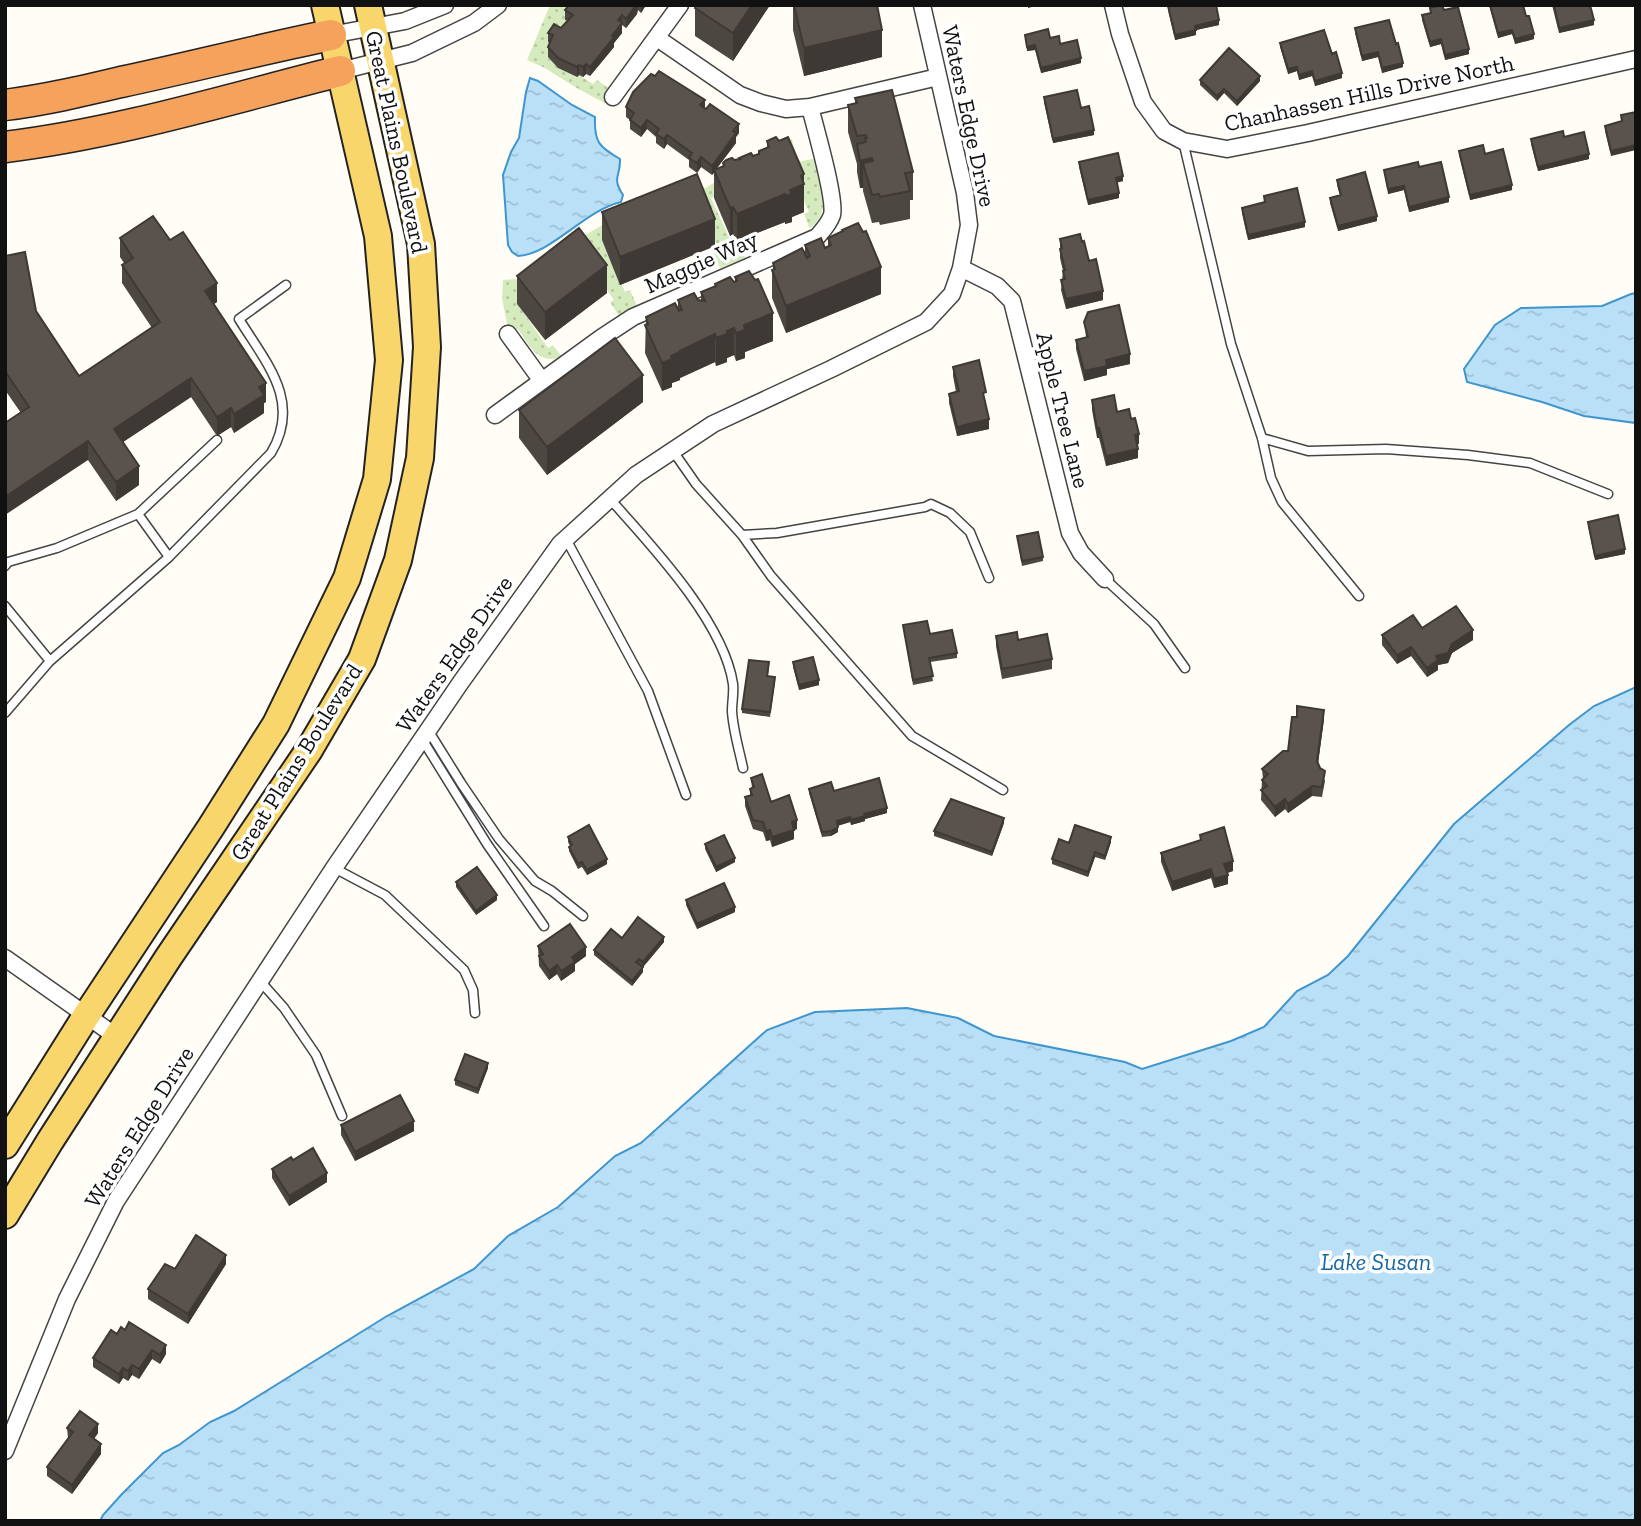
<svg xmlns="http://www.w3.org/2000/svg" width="1641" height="1526" font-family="'Zilla Slab',serif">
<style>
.grass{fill:url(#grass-dots)}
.water{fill:url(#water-ripples);stroke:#3f96cf;stroke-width:2}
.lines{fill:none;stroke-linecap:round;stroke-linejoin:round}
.service-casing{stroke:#444;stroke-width:11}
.minor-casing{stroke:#444;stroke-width:19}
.primary-casing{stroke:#222;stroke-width:30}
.motorway-casing{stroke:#222;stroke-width:33}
.service{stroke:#fff;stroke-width:8}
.minor{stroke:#fff;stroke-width:16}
.primary{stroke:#f9d66b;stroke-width:26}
.motorway{stroke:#f5a25d;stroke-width:30}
.wall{fill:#4d4742}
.shaded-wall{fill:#3f3936}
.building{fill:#5a524d;stroke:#3f3936;stroke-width:2}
.labels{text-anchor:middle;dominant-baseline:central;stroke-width:7;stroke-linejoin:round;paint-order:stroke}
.street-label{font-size:23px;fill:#111;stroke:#fff}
.water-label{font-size:24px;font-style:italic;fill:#1768a6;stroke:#fff}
</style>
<defs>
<pattern id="grass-dots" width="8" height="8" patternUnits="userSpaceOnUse" patternTransform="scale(1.75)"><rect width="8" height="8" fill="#d5ebbd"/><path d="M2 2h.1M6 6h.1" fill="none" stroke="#b6c8a1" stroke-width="1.8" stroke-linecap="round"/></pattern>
<pattern id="water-ripples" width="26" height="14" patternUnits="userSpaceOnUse" patternTransform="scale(1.75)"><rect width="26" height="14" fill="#b9e0f7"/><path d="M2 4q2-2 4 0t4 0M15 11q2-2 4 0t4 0" fill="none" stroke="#9ebfd3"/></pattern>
</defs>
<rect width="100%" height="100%" fill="#fffdf5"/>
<path class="grass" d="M550,5H584L564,15L573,25L553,45L548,57L558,68L576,77L579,75L593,84L597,80L610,89L605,96L610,99L608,105L575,87L545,68L527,60Z
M792,139L797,162L812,159L815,160C820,183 833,212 810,228L804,214L809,212L789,166L711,198L733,246L739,244L745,258L720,268L713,252L718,249L706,219L605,243L625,292L630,290L637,306L619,316L610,302L614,300L585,258L519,306L548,348L553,345L562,357C537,365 530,346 518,329L514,331L508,329L502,298L503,280L518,279L535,271L587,234L673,184L705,188Z"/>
<path class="water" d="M530,78L538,81L572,105L595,117C594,142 599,147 620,159C621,177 611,176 623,195L621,202C585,210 552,254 518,256L512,252L508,245L503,175L511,152L519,138L526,92Z
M1636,293V423L1584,416L1542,402L1467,382L1464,369L1495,325L1521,308L1602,306L1631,294Z
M1636,687V1521H100L103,1515L122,1494L163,1453L179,1445L210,1422L234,1411L387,1316L474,1269L508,1236L558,1207L615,1156L641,1143L767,1030L815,1012L907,1008L958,1018L994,1036L1125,1062L1142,1069L1231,1041L1264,1027L1297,991L1328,975L1348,956L1454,824L1569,725L1594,706Z"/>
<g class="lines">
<defs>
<path id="service" d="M1183,141L1231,344L1262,438L1271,478L1282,502L1359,596
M1262,438L1308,451L1386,449L1468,455L1530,463L1608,494
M673,451L696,484L742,535L777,533L925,507L931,504L950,513L970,532L989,578
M610,499C651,545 724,622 733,684C734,693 732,702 732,711C733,730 739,749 743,768
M138,514L217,440
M742,535L771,576L912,736L1003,790
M566,539L648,691L686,795
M5,566L8,562L57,548L138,514L169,557
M1105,579L1154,624L1185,668
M5,606L50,661
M5,713L50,661L169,557L271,453C302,401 266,363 239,319L286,285
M428,730L461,783L499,839L535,881L552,891L583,916
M422,739L487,844L544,926
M334,868L385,895L464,970L473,990L475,1013
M260,981L284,1008L316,1055L342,1116"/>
<path id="minor" d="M1113,5L1120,34L1143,102L1164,131L1183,141L1227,149L1308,133L1636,59
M331,35L405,21L445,5
M657,38L740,95L761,103L786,109L810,107L938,77
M340,71L412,53L474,23L498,5
M613,97L680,5
M961,268L997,286L1012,301L1070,533L1081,553L1105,579
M508,334L542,381
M495,415L601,338L633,317L817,237C823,230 829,224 832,215C836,199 815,127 810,107
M5,958L117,1037
M5,1451L67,1299L116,1201L334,868L461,682L560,544L636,475L713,424L831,369L926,322L952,294L961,268L969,225L965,193L922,5"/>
<path id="primary" d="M5,1145L86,1016L211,827L276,724L347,578L377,479L389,360L378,236L325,5
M5,1215L50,1141L168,958L309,750L362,659L398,560L420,458L427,347L421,244L368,5"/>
<path id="motorway" d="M5,105C45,100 83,91 121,82C192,67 261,49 331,35
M5,147C119,133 229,99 340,71"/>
</defs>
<use href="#service" class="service-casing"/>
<use href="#minor" class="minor-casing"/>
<use href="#primary" class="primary-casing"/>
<use href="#motorway" class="motorway-casing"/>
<use href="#service" class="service"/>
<use href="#minor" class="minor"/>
<use href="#primary" class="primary"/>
<use href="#motorway" class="motorway"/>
</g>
<path class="wall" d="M569,5H646L641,13L638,10L637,14L626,28L622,25V33L614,43V47L590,76L586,74L583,77L579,75L577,77L558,68L548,57V47L550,43L548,42V33L561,28L568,21L565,20V10Z
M770,5L733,61L695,36V8Z
M793,5H877L882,57L804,76L793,30Z
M1489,5H1523L1534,39L1515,44L1512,34L1498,38Z
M1552,5H1590L1594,25L1559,33Z
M1168,6L1219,25L1196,30V35L1175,40L1168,10Z
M1430,8L1444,10L1469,54L1445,60L1441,44L1430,47L1422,20V15L1430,13Z
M1355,28L1396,44L1403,67L1382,73L1378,57L1362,61L1355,33Z
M1025,35L1050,38L1081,63L1041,73L1035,50L1027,51Z
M1280,43L1332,54L1342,78L1315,86L1312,76L1299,80L1297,71L1288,74L1280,47Z
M1200,80L1260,81L1237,106L1224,93L1217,101L1200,85Z
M1044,97L1081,108L1094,135L1053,143L1044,102Z
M855,98L913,172V200H910V219L880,225L879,222L872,223L863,191V188H860L857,172V164L848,132V105L855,103Z
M626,107L705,109L739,133L736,137V143L716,169L723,167V163L759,154V151L767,148V141L804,174V212L792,217V222L785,224V222L737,241L733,234L730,236L714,198V173L712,175L701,167L697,173L689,167V160L667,144L664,149L656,143V137L647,129L641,137L630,129V120L626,117Z
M1636,112L1611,156L1605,131V126L1621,122V115Z
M1564,137L1589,159L1538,171L1531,144V139Z
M1459,151L1485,154L1512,190L1470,200L1459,155Z
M1079,162L1123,181L1117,182L1119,198L1088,205L1079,167Z
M1419,167L1449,202L1409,212L1404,190L1388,194L1384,170Z
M1337,180L1377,221L1338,231L1330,203V198L1340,196L1337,185Z
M1264,196L1305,227L1248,240L1242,213V208L1264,203Z
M602,212L715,246L620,285L602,240Z
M842,230L881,294L786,333L772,298V270H773V263L805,254V245L825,248L828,247V238L842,232Z
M120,238L170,240L217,302L214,304L266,402L264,403V413L234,433L231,427L217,436L191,397L123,442L139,485L116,501L88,460L21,413L5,390V256L36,311L79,376L152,328L122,283V265L124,263L120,257Z
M1060,239L1082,242L1103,300L1066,309L1061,290L1063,271L1060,258Z
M517,276L607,293L545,340L517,304Z
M735,277L773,341L745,352V358L736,361L734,355L727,358V362L716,366L715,362L680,378V380L672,383V387L662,391L645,353L646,317L678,310V300L701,301V292L734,282H735Z
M1084,322L1130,364L1107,369V375L1084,381L1076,349V340L1086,337Z
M953,367L986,401L985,402L989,429L957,436L949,403V394L956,392L953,376Z
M1092,400L1131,419L1139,444H1137L1138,458L1106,466L1099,438H1097L1092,410Z
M643,402L547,475L519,438V410Z
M1588,522L1625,554L1595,560L1588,526Z
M1017,536L1043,557V561L1022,566Z
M903,625L930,634L957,653V658L930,662L933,681L913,685Z
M1422,628L1473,640L1452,653L1448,663L1438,665V670L1427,677L1411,656L1397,664L1382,645V635Z
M996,636L1018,640L1052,659V669L1002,679L996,646Z
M793,662L819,685L799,690L793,667Z
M769,667L768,676L775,682L770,717L742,713V709Z
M1324,719L1318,764L1325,781L1322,797L1312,796L1288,813L1285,809L1275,817L1261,800L1262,780L1263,779L1262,769L1288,751Z
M751,778L771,802L797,829L794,830V839L772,847L770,840L766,841L763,832L753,829L745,806V797L750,795V789L752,788Z
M809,789L834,791L887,813L865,819V821L851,825L850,822L837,826L838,832L831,836L822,837L809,793Z
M1004,823L992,856L934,836V831Z
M1200,835L1233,871L1227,873L1228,884L1214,888L1211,878L1172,891L1161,862V853L1200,841Z
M568,837L607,864L587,875L582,867L578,869L569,851V847L570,846L568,842Z
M1111,842L1105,860L1095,857L1088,877L1052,864V859L1069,843Z
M705,844L735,862L716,872L705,849Z
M456,882L497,900L476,915L456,887Z
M686,900L735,912L697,929L686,905Z
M622,938L664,942L643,967V972L632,986L594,955V950Z
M538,946L586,956L575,964V971L561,981L557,974L549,980L539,966Z
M488,1068L478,1094L455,1085V1080Z
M341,1125L414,1131L355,1161L341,1135Z
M272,1169L327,1182L289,1206L272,1178Z
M226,1264L188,1324L148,1299V1289L175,1269Z
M117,1334L166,1354L160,1364L152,1359L139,1379L132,1375L128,1381L123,1378L119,1384L93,1367V1358Z
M67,1428L98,1433L94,1439L101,1454L72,1494L47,1476V1467L68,1438Z"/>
<path class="shaded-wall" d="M635,5H638L637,14L626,28V19Z
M641,5H646L641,13Z
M752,5H770L733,61V33Z
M1028,5H1039L1028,8Z
M622,15V33L614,43V47L590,76V67L612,36L618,20Z
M1219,20V25L1196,30V35L1175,40V35L1195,26Z
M1594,20V25L1559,33V28Z
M882,30V57L804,76V48Z
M1512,30V34L1498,38V33Z
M1534,34V39L1515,44V39Z
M1441,39V44L1430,47V42Z
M1035,45V50L1027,51V47Z
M1469,49V54L1445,60V55Z
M1378,52V57L1362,61V56Z
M1081,58V63L1041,73V68Z
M1403,63V67L1382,73V68Z
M586,64V74L583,77V67Z
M579,65V75L577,77V67Z
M1297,67V71L1288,74V69Z
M1312,71V76L1299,80V75Z
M1342,73V78L1315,86V81Z
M1260,76V81L1237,106V101Z
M1224,89V93L1217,101V96Z
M705,100V109L700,105Z
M647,120V129L641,137V128Z
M739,124V133L736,137V143L712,175V166Z
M1094,130V135L1053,143V139Z
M667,135V144L664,149V139Z
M1636,145V150L1611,156V151Z
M1589,154V159L1538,171V167Z
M701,157V167L697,173V163Z
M872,158V186L863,163V188H860V161Z
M804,174V212L792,217V222L785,224V196L801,176Z
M1123,176V181L1116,183V178Z
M1512,185V190L1470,200V195Z
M1404,186V190L1388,194V189Z
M1119,193V198L1088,205V200Z
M785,194V222L737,241V214Z
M1449,197V202L1409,212V207Z
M733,207V234L730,236V208Z
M1377,216V221L1338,231V226Z
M715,219V246L620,285V257Z
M1305,222V227L1248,240V235Z
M607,265V293L545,340V312Z
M881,267V294L786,333V306Z
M217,283V302L205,310V291Z
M1103,291V300L1066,309V299Z
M773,313V341L745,352V358L736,361V333L744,325Z
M734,328V355L727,358V362L716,366V338L727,331Z
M715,334V362L680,378V380L672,383V387L662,391V363L680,351Z
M1130,354V364L1107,369V375L1084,381V371L1106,360Z
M643,375V402L547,475V447Z
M191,378V397L114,448V429Z
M266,383V402L264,403V413L234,433V414L259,387Z
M231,408V427L217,436V417Z
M989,419V429L957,436V427Z
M1099,428V438H1097V429Z
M1139,434V444L1135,445V435Z
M88,441V460L5,515V497Z
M1138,449V458L1106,466V456Z
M139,466V485L116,501V482Z
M1625,549V554L1595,560V556Z
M1473,630V640L1452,653L1448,663L1438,665V670L1427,677V668L1436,656L1452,644Z
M1411,647V656L1397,664V655Z
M819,680V685L799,690V685Z
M1324,710V719L1317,770V761Z
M1312,786V796L1288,813V804Z
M1285,799V809L1275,817V807Z
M887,808V813L865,819V821L851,825V820L864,814Z
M850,817V822L837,826V821Z
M1004,818V823L992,856V852Z
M797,820V829L794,830V839L772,847V837L792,822Z
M838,827V832L831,836V831Z
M770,830V840L766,841V831Z
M1111,837V842L1105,860V856Z
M1095,852V857L1088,877V872Z
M735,858V862L716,872V867Z
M607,859V864L587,875V870Z
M1233,861V871L1224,874V864Z
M1211,869V878L1172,891V882Z
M1228,875V884L1214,888V879Z
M497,895V900L476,915V911Z
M735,907V912L697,929V924Z
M664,937V942L643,967V962Z
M586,947V956L575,964V971L561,981V971L572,957Z
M557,965V974L549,980V971Z
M643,967V972L632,986V981Z
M488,1063V1068L478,1094V1089Z
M414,1121V1131L355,1161V1152Z
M327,1173V1182L289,1206V1196Z
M226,1255V1264L188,1324V1314Z
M166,1345V1354L160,1364V1355Z
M152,1350V1359L139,1379V1369Z
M132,1365V1375L128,1381V1371Z
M123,1368V1378L119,1384V1374Z
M98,1424V1433L89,1445V1435Z
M101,1444V1454L72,1494V1485Z"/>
<path class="building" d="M569,5H636L626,19L622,15L618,20L622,23L612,36L614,37L590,67L586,64L583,67L579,65L577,67L558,58L548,47L553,35L548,33L554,24L561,28L573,15L565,10Z
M697,5H752L733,33L695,8Z
M794,5H877L882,30L804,48Z
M1216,5L1219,20L1195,26L1196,30L1175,35L1168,6Z
M1442,5L1444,10L1458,7L1469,49L1445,55L1441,39L1430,42L1422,15L1431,13L1430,8Z
M1490,5H1523L1526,16H1529L1534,34L1515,39L1512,30L1498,33Z
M1554,5H1590L1594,20L1559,28Z
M1389,20L1396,44L1398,43L1403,63L1382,68L1378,52L1362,56L1355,28Z
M1048,29L1050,38L1059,36L1060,44L1077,40L1081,58L1041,68L1035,45L1027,47L1025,35Z
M1324,30L1332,54L1336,52L1342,73L1315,81L1312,71L1299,75L1297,67L1288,69L1280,43Z
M1229,48L1260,76L1237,101L1224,89L1217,96L1200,80Z
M659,71L705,100L700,105L704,108L706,109L710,104L739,124L733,131L736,133L712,166L701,157L697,163L689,158L692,153L667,135L664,139L656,134L659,129L647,120L641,128L630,120L634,113L626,107L633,92L651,74L655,76Z
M892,90L913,172L905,173L910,191L880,197L879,194L872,195L863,163L873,161L872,158L860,161L857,144L866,142L865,138H867L866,135L857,136L848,105L857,103L855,98Z
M1077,90L1081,108L1089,106L1094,130L1053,139L1044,97Z
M1636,112V145L1611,151L1605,126L1622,121L1621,115Z
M1563,131L1564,137L1584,132L1589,154L1538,167L1531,139Z
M776,137L779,141L788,137L804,174L801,176L804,184L790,190L792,194L785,196V194L737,214L733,207L730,208L714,170L724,166L723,163L726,160L732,158L734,160L740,159L739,158L751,153L753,156L759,154V151L769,147L767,141Z
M1483,145L1485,154L1503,149L1512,185L1470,195L1459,151Z
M1118,153L1123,176L1116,178L1119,193L1088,200L1079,162Z
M1418,162L1419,167L1441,162L1449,197L1409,207L1404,186L1388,189L1384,170Z
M1365,172L1377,216L1338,226L1330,198L1341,195L1337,180Z
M697,174L715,219L620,257L602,212Z
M1297,188L1305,222L1248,235L1242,208L1265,202L1264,196Z
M153,216L170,240L183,232L217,283L205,291L266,383L259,387L264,395L234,414L231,408L217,417L191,378L114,429L139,466L116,482L88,441L5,497V423L29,407L5,371V256L25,252L36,311L79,376L160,322L122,265L133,258L120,238Z
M858,223L863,232L866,231L881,267L786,306L772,270L775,269L773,263L802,248L807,258L810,256L805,245L821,238L825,248L831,245L828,238L843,231L842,230Z
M579,228L607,265L545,312L517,276Z
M1080,234L1082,242L1084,241L1089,261L1096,259L1103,291L1066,299L1061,280L1065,279L1063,271L1065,270L1060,249L1062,248L1060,239Z
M749,271L755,280L758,279L773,313L744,325L745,330L736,333L734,328L727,331V334L716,338L715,334L680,351V352L671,356L672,359L662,363L645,325L648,324L646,317L675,303L679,311L682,310L678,300L694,293L698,300L705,301L701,292L716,286L715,284L730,277L734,282L737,281L735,277Z
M1119,305L1130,354L1106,360L1107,366L1084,371L1076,340L1088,337L1084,322L1088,312Z
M615,338L643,375L547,447L519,410Z
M979,360L986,392L983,393L989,419L957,427L949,394L959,391L953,367Z
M1114,395L1117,412L1129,409L1131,419L1135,418L1139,434L1135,435L1138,449L1106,456L1099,428L1097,429L1092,400Z
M1618,515L1625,549L1595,556L1588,522Z
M1038,532L1043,557L1022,561L1017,536Z
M1456,606L1473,630L1452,644L1448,653L1436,656L1438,660L1427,668L1411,647L1397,655L1382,635L1413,615L1422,628Z
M927,621L930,634L952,630L957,653L929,658L933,676L913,680L903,625Z
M1017,632L1018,640L1047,634L1052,659L1002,669L996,636Z
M813,657L819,680L799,685L793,662Z
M749,660L769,662L767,676L775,677L770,712L742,709Z
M1297,706L1324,710L1317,761L1320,768L1325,771L1322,787L1312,786L1288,804L1285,799L1275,807L1261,790L1267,786L1262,780L1268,774L1262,769L1283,751H1288L1292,717H1297Z
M762,774L771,802L789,795L797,820L792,822L794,830L772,837L770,830L766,831L763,822L753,820L745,797L752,795L750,789L754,787L751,778Z
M879,778L887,808L864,814L865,816L851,820L850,817L837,821L838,827L831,831L822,832L809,789L831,782L834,791Z
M951,799L1004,818L992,852L934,831Z
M589,825L607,859L587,870L582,862L578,864L569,847L572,845L568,837Z
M1075,825L1111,837L1105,856L1095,852L1088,872L1052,859L1059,839L1069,843Z
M1224,827L1233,861L1224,864L1228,875L1214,879L1211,869L1172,882L1161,853L1201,840L1200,835Z
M724,835L735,858L716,867L705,844Z
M477,867L497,895L476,911L456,882Z
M724,883L735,907L697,924L686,900Z
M638,917L664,937L643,962L639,959L636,962L643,967L632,981L594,950L611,929L622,938Z
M570,924L586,947L572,957L575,962L561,971L557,965L549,971L539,956L543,954L538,946Z
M465,1054L488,1063L478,1089L455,1080Z
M400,1095L414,1121L355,1152L341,1125Z
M313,1148L327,1173L289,1196L272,1169L291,1157L293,1160Z
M196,1235L226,1255L188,1314L148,1289L165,1264L175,1269Z
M129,1322L166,1345L160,1355L152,1350L139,1369L132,1365L128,1371L123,1368L119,1374L93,1358L111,1330L117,1334L121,1327L125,1330Z
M80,1411L98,1424L89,1435L101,1444L72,1485L47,1467L73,1432L67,1428Z"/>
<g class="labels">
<g class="street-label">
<text transform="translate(1369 93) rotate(-12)">Chanhassen Hills Drive North</text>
<text transform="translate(969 116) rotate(78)">Waters Edge Drive</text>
<text transform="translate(397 142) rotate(78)">Great Plains Boulevard</text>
<text transform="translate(701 262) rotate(-24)">Maggie Way</text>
<text transform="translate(1063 410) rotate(76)">Apple Tree Lane</text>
<text transform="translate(454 654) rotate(-55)">Waters Edge Drive</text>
<text transform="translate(296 762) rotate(-58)">Great Plains Boulevard</text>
<text transform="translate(139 1127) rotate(-58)">Waters Edge Drive</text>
</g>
<g class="water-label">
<text x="1376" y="1261">Lake Susan</text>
</g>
</g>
<rect width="1641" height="1526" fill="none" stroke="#111111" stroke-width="14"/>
</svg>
